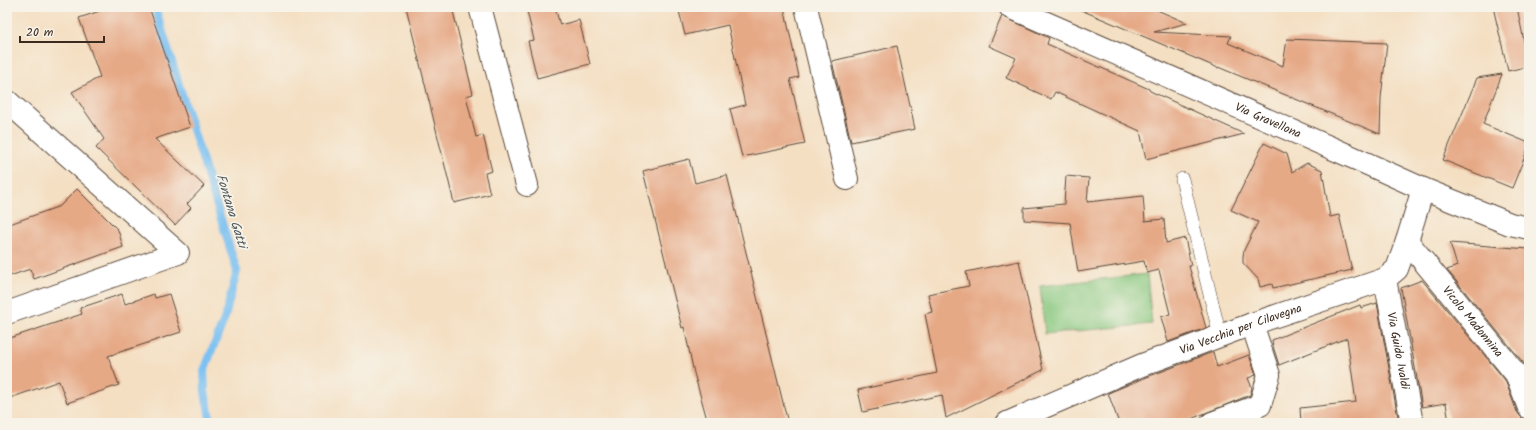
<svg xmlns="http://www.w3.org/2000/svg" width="1536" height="430" font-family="Kalam,sans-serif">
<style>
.green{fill:#88c87f;stroke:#62794e}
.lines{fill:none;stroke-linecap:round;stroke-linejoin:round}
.stream{stroke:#79c0f1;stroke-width:8}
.building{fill:#e6a986}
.lane-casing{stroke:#574537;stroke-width:14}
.street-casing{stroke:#574537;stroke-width:24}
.lane{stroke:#fff;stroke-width:13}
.street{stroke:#fff;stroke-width:22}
.labels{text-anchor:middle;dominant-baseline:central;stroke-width:3.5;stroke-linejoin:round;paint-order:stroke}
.street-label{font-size:12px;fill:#3b2a1e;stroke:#f7f3e8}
.water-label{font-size:13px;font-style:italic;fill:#4e575d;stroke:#f7f3e8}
</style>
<rect width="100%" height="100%" fill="#f7f3e8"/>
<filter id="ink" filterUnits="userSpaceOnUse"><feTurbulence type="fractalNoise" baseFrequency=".025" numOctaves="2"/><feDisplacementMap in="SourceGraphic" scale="8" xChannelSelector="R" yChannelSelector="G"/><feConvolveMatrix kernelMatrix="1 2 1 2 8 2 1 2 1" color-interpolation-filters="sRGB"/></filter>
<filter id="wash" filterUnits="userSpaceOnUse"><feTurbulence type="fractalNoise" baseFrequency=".012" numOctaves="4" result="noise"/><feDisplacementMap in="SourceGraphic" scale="16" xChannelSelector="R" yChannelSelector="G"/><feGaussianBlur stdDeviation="0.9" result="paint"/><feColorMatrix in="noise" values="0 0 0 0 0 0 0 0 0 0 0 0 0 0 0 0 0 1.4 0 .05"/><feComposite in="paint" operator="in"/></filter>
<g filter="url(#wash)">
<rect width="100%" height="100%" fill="#f4dfc2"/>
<path class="green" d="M1147,274L1152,324L1045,334L1040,286Z"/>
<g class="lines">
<path class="stream" d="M155,7L237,271L225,317L204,371L205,392L211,423"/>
</g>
<g id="blocks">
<path class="building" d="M112,7H149L190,127L155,139L204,186L187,204L191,208L175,225L96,148L104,139L72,92L100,77L79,18Z
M406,7H452L473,94L466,96L476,137L483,135L492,171L485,173L490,194L454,203Z
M526,7H555L560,25L579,20L590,64L537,78L528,41L534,40Z
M678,7H784L799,77L790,79L805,144L742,157L730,109L745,105L728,25L685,35Z
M1074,7H1150L1187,23L1154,32L1231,36L1228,43L1283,66L1287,39L1387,43L1381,98L1380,134L1218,67V68Z
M1493,7H1517L1529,66L1508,71Z
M1002,16L1049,38L1047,44L1149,89L1150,91L1244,134L1146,159L1140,131L1055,92L1051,99L1006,78L1016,58L989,46Z
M897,46L915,129L851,142L832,61Z
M1502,74L1483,124L1529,143V146L1512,188L1443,160L1477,78Z
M1264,143L1287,154L1292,172L1307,163L1322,170L1330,217L1339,215L1352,270L1273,288L1272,284L1260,287L1258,279L1243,263V256L1244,250L1258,222L1231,210Z
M689,159L695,183L727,175L788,423H708L694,373L684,327L682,328L643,171Z
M1066,176L1089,178L1087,202L1143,196L1145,221L1164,219L1166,243L1185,238L1191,266H1189L1206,328L1168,342L1161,317L1170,314L1159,270L1147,273L1144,261L1078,272L1070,223L1024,220V208L1064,204Z
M77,189L118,230L123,247L34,279L30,269L7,277V225L60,206Z
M1450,243L1529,249V373L1526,366L1447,270L1457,266Z
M1019,261L1043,370L946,418L942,395L863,412L858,390L937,373L925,314L932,312L928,294L969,286L966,272Z
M1422,280L1505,380L1517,412L1521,417L1524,419L1526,423H1449L1446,403L1422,407L1401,288Z
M122,294L125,304L154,294L155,298L169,294L181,332L108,356L119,385L67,403L59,381L7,399V339L82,314L80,308Z
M1377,303L1399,423H1301L1300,408L1356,402L1347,338L1279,365L1273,346L1272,340L1360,305L1361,308Z
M1213,352L1217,367L1249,355L1256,375L1248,378L1252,388L1250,395L1181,423H1119L1108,393L1147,377Z"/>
</g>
</g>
<g filter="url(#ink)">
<use href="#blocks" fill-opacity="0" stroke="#574537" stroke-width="1"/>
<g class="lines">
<defs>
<path id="lane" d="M1182,179L1220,336"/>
<g id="street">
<path d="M480,7L527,185"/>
<path d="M806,7L847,179"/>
<path id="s1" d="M1010,7L1361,161L1423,189L1510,224L1529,228"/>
<path d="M7,101L178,253L7,313"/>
<path id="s2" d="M1407,241L1516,374L1529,408"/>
<path id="s3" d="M1385,279L1412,423"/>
<path id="s4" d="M1007,423L1142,365L1252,324L1385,279L1397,269L1407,241L1423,189"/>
<path d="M1212,423L1260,405L1269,375L1252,324"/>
</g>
</defs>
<use href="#lane" class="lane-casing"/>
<use href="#street" class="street-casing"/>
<use href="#lane" class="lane"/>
<use href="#street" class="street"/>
</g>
</g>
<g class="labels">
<g class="street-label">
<text stroke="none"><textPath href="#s1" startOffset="282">Via Gravellona</textPath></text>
<text stroke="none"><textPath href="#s2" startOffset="104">Vicolo Madonnina</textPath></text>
<text stroke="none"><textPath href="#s4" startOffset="252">Via Vecchia per Cilavegna</textPath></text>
<text stroke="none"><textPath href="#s3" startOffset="73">Via Guido Ivaldi</textPath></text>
</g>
<g class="water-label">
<text transform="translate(231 211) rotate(73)">Fontana Gatti</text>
</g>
</g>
<rect width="1536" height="430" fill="none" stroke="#f7f3e8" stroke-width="24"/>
<path d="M20 36v6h84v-6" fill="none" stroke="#3b2a1e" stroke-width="2"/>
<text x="26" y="36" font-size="12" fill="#3b2a1e" stroke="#f7f3e8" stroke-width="3" paint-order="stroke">20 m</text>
</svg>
